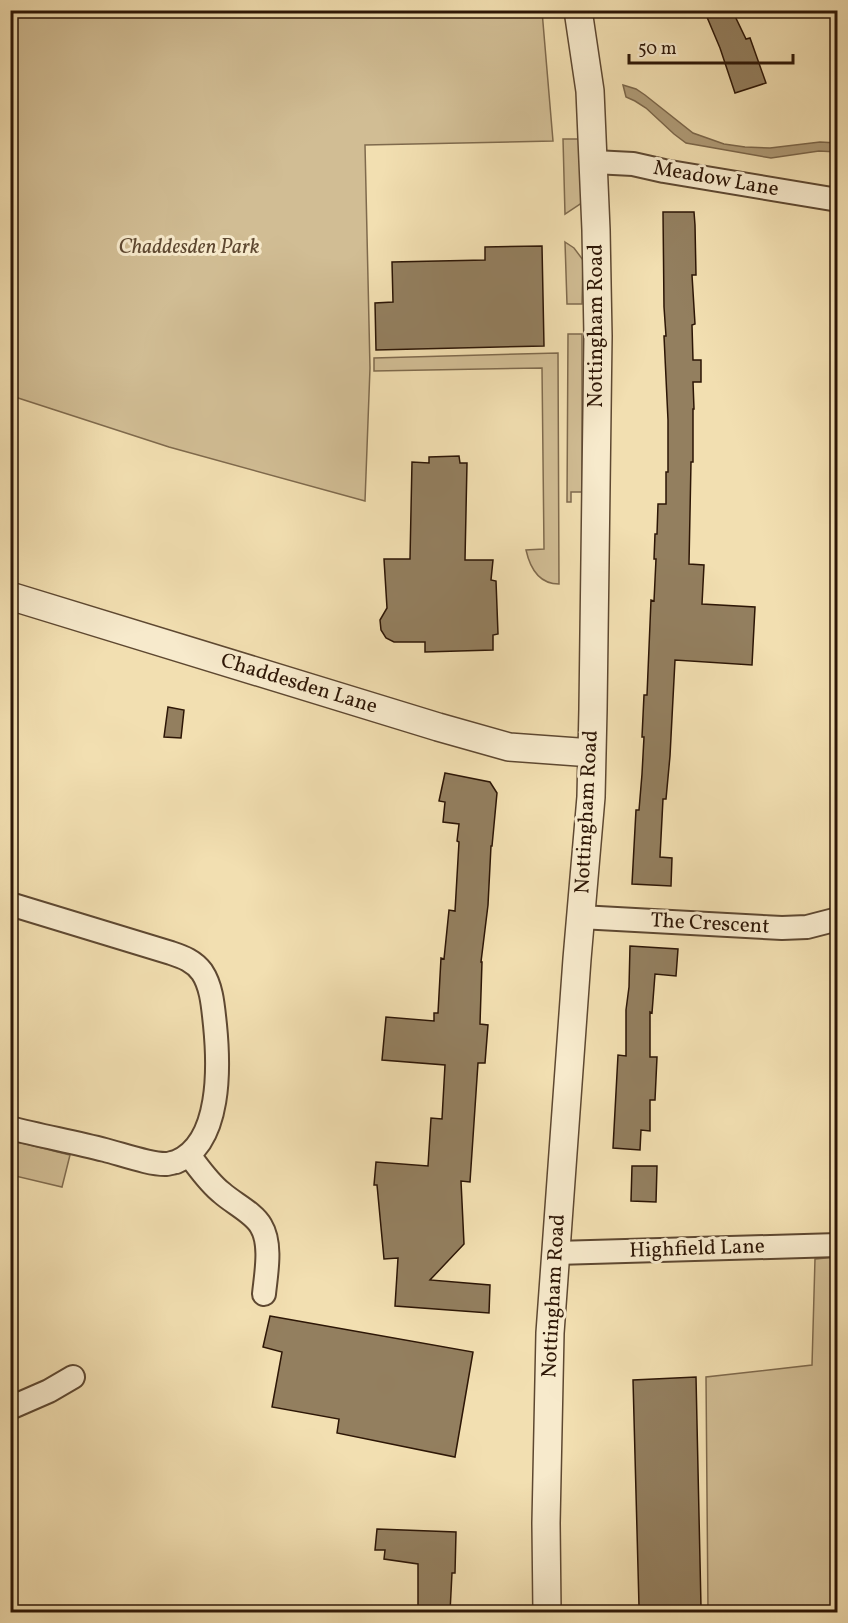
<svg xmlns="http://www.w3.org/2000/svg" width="848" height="1623" font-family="Vollkorn,serif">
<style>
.green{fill:#d1bd94;stroke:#7f6a4d;stroke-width:1.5}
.water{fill:#af9b77;stroke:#7b664a;stroke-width:1.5}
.building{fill:#937f5f;stroke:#2d1606;stroke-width:1.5}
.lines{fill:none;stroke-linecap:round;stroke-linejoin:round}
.minor-casing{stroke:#5e4831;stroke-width:26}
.tertiary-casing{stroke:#5e4831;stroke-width:30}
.minor{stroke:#f7eacc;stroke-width:22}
.tertiary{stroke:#f7eacc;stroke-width:27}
.labels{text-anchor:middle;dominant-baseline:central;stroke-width:6;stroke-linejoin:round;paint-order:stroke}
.street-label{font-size:21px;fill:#2d1606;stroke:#f7eacc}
.park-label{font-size:21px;font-style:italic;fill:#5e4831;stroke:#f7eacc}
</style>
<rect width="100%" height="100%" fill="#f2dfb1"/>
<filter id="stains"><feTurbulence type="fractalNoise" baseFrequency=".00333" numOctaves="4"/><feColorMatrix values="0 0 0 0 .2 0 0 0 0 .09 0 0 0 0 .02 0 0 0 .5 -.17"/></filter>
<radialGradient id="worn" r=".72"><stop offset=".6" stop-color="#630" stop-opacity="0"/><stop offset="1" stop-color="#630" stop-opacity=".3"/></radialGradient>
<path class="green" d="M11,11H542L553,141L365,145L370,368L365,501L169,447L15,397L11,410Z
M563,139H579L583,202L565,214Z
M565,242L574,248L583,260L582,304H567Z
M568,334H582V492H571V502H567Z
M558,353L559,584C539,584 530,568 526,550L544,549L542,368L374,371V358Z
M10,1140L70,1155L62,1187L11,1175Z
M837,1257V1612H708L706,1377L812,1365L815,1259Z"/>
<path class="water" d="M623,85L636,89L645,95L693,133L724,144L745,147L770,148L820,142L837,143V152L819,151L771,158L686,143L674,134L646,108L635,101L626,97Z"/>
<path class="building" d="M704,10H732L746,39L750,38L766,83L735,93L720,48Z
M663,212H694L695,225L696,275H692L695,324L692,325L693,360H701V382H693L694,409H693V462H691L689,564L704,565L702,604L755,607L752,665L675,660L670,756L666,799H663L660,857L672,858L671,886L632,884L636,810H639L642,774L644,737H642L644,695H647L651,600L654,601L656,559H654L655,534H657L658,504H666V472H668V420L664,336H666L664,307Z
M542,246L544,346L376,350L375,303L393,302L392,262L485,260V247Z
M459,456L460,463H467L465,560H493L491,580L496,581L498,634L493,635V650L425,652V642H394L386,638L381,630L380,620L387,608L384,559H410L412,462L429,463V457Z
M168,707L184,710L181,738L164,737Z
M445,773L490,782L497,793L492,846H491L488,905L481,962H482L480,1024L488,1025L485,1063H478L470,1182L461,1181L464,1244L430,1280L490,1285L489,1313L395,1306L398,1258L384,1259L377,1185H374L376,1162L428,1166L431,1118L442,1119L445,1065L382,1060L386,1017L434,1021V1013H438L441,958L444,959L449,910L455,911L459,842L457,841L459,824L443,822L445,802L439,801Z
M630,946L678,949L676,976L655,974L652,1013L650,1012V1057H657L655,1100H650V1131L641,1130L640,1150L613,1148L618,1055L626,1056V1010L629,987Z
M632,1166H657L656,1202L631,1201Z
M270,1316L473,1352L455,1457L337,1433L339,1419L272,1407L282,1352L263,1347Z
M696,1377L701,1607L639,1606L633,1380Z
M377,1529L456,1532L455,1573H452L450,1612H418V1564L384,1559L385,1550H375Z"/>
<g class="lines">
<defs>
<path id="minor" d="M594,162L633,164L664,171L838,200
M10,904L171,953C183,957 194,961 202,972C212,987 213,1007 215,1025C219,1065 222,1143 176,1162C175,1162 168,1164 167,1164C151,1165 121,1154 105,1150C73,1142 42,1136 10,1128
M580,917L782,928L807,927L838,919
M189,1155C199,1168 209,1183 222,1193C233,1203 254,1213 261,1226C272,1244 266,1274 264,1294
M556,1253L838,1245
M10,1408L49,1391L73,1377"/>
<path id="tertiary" d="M10,596L438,727L509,747L592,753
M547,1612L546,1523L550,1333L577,959L591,797L593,709L598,336L596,230L590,91L578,10"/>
</defs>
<use href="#minor" class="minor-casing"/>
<use href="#tertiary" class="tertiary-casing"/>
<use href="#minor" class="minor"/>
<use href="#tertiary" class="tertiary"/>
</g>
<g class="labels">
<g class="street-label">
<text transform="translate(716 179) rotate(10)">Meadow Lane</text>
<text transform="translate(596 326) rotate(-90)">Nottingham Road</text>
<text transform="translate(299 684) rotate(17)">Chaddesden Lane</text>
<text transform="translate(587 812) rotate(-87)">Nottingham Road</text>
<text transform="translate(710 924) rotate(3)">The Crescent</text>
<text transform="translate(697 1249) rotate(-2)">Highfield Lane</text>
<text transform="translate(554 1296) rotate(-87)">Nottingham Road</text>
</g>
<g class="park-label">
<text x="189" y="247">Chaddesden Park</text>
</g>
</g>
<rect width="848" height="1623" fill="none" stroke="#f2dfb1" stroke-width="36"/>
<rect x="12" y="12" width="824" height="1599" fill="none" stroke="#2d1606" stroke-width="3"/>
<rect x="18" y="18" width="812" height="1587" fill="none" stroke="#2d1606" stroke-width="1.5"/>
<path d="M629 54v9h164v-9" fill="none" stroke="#2d1606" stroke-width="3"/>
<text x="638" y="54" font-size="18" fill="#2d1606" stroke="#f7eacc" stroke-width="4.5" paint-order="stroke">50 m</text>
<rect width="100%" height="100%" filter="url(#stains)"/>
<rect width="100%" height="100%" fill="url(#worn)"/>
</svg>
